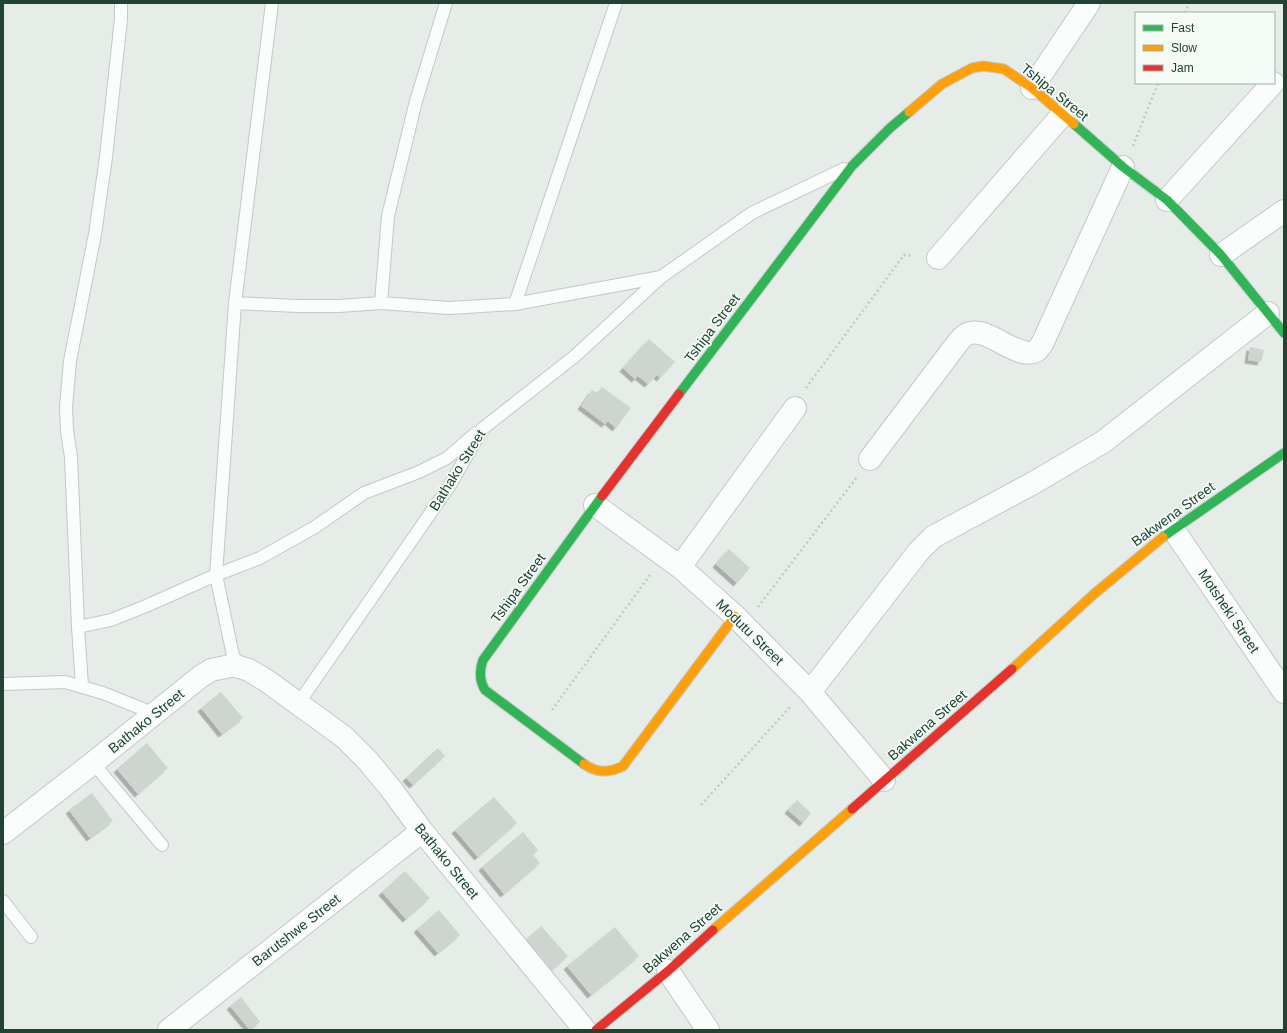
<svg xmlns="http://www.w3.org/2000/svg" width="1287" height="1033" font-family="Arial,sans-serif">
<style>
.building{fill:#ced5d1;filter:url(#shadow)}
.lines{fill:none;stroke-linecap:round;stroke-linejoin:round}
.lane-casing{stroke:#c3c9c5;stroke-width:14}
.street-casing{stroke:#c3c9c5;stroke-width:24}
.fast-casing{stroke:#bfc8c4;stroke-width:11}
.slow-casing{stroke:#bfc8c4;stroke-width:11}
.jam-casing{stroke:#bfc8c4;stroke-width:11}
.path{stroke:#c1ccc6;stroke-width:2.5;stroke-dasharray:2 3;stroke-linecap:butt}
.lane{stroke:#fbfcfc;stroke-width:12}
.street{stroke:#fbfcfc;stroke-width:22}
.fast{stroke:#30b455;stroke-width:9}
.slow{stroke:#ff9f0a;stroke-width:9}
.jam{stroke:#e5322d;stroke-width:9}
.labels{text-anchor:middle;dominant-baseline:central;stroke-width:3.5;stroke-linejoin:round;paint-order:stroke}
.street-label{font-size:14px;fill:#204333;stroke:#f4faf6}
</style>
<defs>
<filter id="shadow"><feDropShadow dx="-3.5" dy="3.5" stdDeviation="0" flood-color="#0004"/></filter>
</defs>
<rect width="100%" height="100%" fill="#e6ece8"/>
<path class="building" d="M649,339L675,362L660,378L657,375L648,384L638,376L635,379L623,368Z
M1250,347L1264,350L1261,362L1248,360Z
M602,387L631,408L616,428L608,421L605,424L581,406L592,390L597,393Z
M729,549L750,568L737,583L716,564Z
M221,692L243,718L222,734L201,708Z
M147,743L168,768L138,794L117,769Z
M438,748L445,756L413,785L406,778Z
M92,793L113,821L90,838L69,810Z
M494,797L517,823L478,857L455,830Z
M797,800L811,813L803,823L788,810Z
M523,832L538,850L533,855L540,863L504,894L482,867Z
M405,871L430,898L406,919L382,892Z
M439,910L460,935L438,953L417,929Z
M541,926L568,956L550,972L523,942Z
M615,927L639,956L591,995L567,966Z
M241,997L260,1022L250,1030L230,1006Z"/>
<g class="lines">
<defs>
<path id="lane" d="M235,303L298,306H339L381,303L449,308L515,304L661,277L752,213L844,169
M381,303L388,216L416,101L446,3
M515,304L616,3
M78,627L111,620L146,606L216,575L260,558L315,527L364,493L419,472L447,458L476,433
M235,665L216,575L235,303L272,3
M3,684L65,682L103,693L155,714
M82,686L78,627L71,457L67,431L66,407L70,361L95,234L106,157L121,19V3
M298,704L450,485L482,429L575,356L661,277
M93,763L162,845
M3,901L31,937"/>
<path id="street" d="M1032,88L1089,3
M1167,200L1273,83
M1221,255L1284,211
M938,258L1063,114
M870,459L956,345C959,341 963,336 967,334C988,325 1017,361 1036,351C1038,350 1040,346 1042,344L1123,167
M595,505L680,567L735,616L810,692L884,780
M1173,529L1284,692
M680,567L795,408
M810,692L919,551L933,537L1035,482L1103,442L1268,313
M3,833L93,763L200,677L211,670L235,665L239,667L249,670L267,681L344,737L368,761L391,789L422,831L585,1030
M668,971L708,1030
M169,1030L422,831"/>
<path id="fast" d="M1074,124L1123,167L1167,200L1221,255L1284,333
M679,394L852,166L890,128L909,112
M1163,537L1284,453
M584,764L485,690C479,680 479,671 483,660L602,496"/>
<path id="slow" d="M909,112L942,84L972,68L983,66L1004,69L1032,88L1074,124
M1012,669L1094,594L1163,537
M584,764C596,773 610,773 623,766L735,616
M713,930L852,809"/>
<path id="jam" d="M602,496L679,394
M852,809L1012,669
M596,1030L668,971L713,930"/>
</defs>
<use href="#lane" class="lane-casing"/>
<use href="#street" class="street-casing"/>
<use href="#fast" class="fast-casing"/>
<use href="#slow" class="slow-casing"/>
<use href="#jam" class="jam-casing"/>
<path class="path" d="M1185,13L1189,3
M1133,146L1158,83
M806,388L904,255L914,256
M758,607L857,477
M552,710L650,575
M701,805L791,706"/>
<use href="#lane" class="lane"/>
<use href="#street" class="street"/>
<use href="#fast" class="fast"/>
<use href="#slow" class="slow"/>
<use href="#jam" class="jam"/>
</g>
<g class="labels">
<g class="street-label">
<text transform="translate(1055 92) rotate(39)">Tshipa Street</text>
<text transform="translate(712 328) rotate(-53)">Tshipa Street</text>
<text transform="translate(457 470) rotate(-58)">Bathako Street</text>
<text transform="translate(1173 514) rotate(-36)">Bakwena Street</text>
<text transform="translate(518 588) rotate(-54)">Tshipa Street</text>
<text transform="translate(1229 611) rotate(56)">Motsheki Street</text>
<text transform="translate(750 632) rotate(44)">Modutu Street</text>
<text transform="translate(146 721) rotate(-39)">Bathako Street</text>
<text transform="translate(927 725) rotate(-41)">Bakwena Street</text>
<text transform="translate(447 861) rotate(51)">Bathako Street</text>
<text transform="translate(296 930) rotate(-38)">Barutshwe Street</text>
<text transform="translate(682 938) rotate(-41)">Bakwena Street</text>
</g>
</g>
<rect width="1287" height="1033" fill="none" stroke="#204333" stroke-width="8"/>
<rect x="1135" y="12" width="140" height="72" fill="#f4faf6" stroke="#9fb1a8"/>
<rect x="1143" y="25" width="20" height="6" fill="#30b455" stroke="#9fb1a8"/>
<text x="1171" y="32" font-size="12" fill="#204333">Fast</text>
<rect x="1143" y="45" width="20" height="6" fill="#ff9f0a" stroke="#9fb1a8"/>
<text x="1171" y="52" font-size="12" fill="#204333">Slow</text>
<rect x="1143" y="65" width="20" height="6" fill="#e5322d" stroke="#9fb1a8"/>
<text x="1171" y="72" font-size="12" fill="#204333">Jam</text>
</svg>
